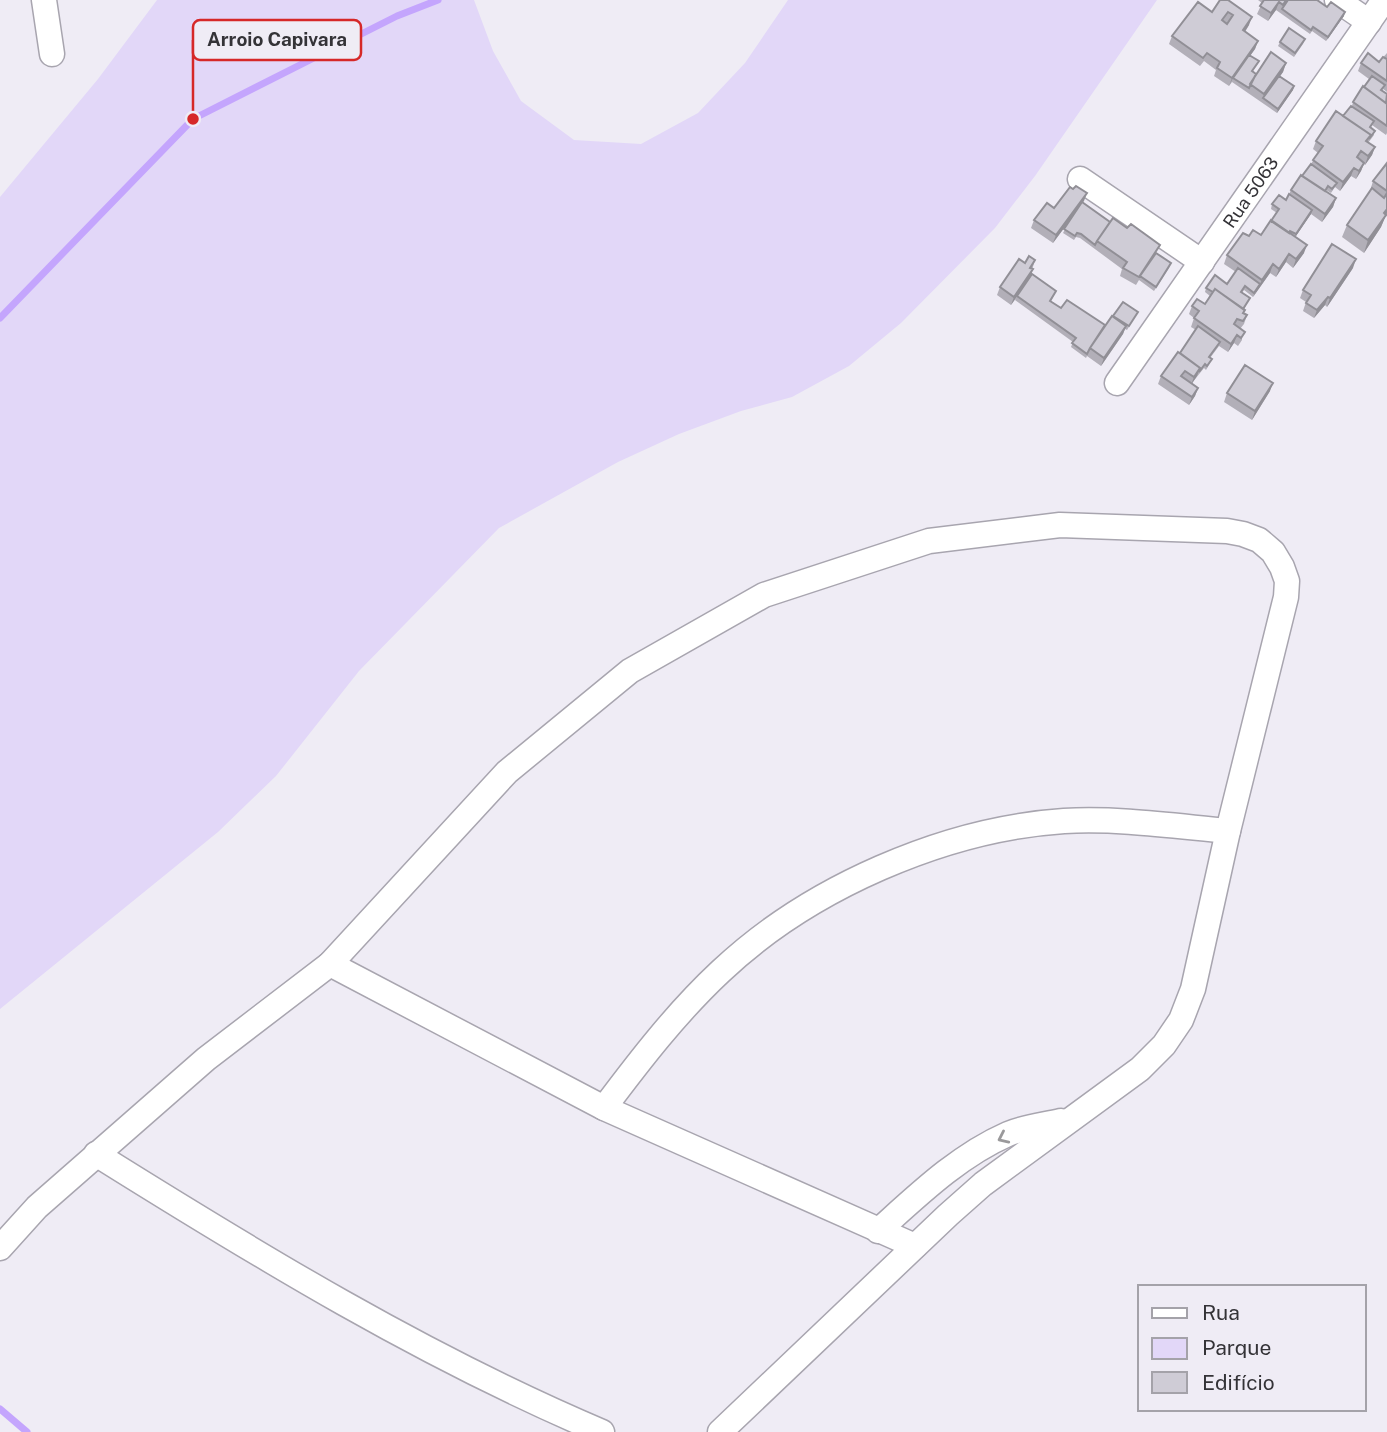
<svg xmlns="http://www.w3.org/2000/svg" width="1387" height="1432" font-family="'Public Sans',sans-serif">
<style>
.green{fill:#e2d7f8}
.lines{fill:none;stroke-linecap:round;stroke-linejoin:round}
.stream{stroke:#c4a5fd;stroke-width:7}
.minor-casing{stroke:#a8a5af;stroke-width:27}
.minor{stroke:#fff;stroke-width:24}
.wall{fill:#b2afb8}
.shaded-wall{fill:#918f96}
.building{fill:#cfccd6;stroke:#918f96;stroke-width:2;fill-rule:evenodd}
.oneway{stroke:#9a999b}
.labels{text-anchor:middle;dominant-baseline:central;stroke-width:5;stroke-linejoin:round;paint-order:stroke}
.street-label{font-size:18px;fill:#343337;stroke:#efecf5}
.leader{fill:none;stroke:#d62828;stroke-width:2.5}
.callout-dot{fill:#d62828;stroke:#efecf5;stroke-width:2.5}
.callout{fill:#efecf5;stroke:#d62828;stroke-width:2.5}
.callout-label{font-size:19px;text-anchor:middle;font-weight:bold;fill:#343337}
</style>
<rect width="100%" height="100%" fill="#efecf5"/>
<path class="green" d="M157,0H474L493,51L521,101L574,140L641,144L698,113L745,63L788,0H1157L1035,176L995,228L901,323L849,366L792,397L741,411L679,434L618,462L499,528L359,671L276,776L218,832L0,1009V197L98,79Z"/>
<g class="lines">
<path class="stream" d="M0,318L193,119L397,16L438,0
M0,1409L27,1432"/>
<defs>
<g id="minor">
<path d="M44,0L52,54"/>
<path d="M1337,0L1369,22"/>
<path d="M1080,179L1202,262"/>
<path id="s1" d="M1117,383L1384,0"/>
<path d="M330,964L604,1108L915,1246"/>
<path d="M604,1108C640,1060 677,1012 721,971C809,888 944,829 1064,821C1119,818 1174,826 1228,831"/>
<path d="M96,1154C259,1256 425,1357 602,1432"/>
<path d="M878,1231C918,1195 958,1156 1008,1134C1024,1127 1044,1125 1061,1121"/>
<path d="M0,1248L37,1207L206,1059L330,964L507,772L630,671L764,595L929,541L1060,525L1227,531L1243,534L1259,540L1273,552L1282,567L1287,581L1286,597L1228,831L1193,989L1181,1020L1164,1045L1140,1069L983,1184L948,1215L720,1432"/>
</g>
</defs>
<use href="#minor" class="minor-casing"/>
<use href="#minor" class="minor"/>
</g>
<path class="wall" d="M1220,0L1249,25L1245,32L1258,41L1255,49L1250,56L1259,61L1253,71L1256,74L1286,63L1283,72L1280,76L1294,86L1293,90L1277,113L1232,82L1229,86L1214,76L1216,70L1204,61L1200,66L1169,44L1172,36L1212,12Z
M1258,0H1317L1327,7L1344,16L1326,41L1312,31L1310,34L1276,10L1268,21L1257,14L1262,3Z
M1305,39L1303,44L1294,57L1278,46L1280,42Z
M1387,53V92L1383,89L1382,91L1387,94V133L1386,135L1372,125L1371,127L1374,135L1368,143L1375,147L1372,155L1365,165L1364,164L1361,171L1356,179L1351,176L1340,191L1335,187L1331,193L1326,190V191L1336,198L1333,207L1322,222L1311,214L1295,237L1304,253L1293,268L1286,262L1276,277L1270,273L1253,297L1244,290L1242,293L1250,298L1244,309L1245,310L1244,313L1247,315L1244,324L1240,329L1242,340L1238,346L1234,343L1228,352L1219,346L1210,358V363L1206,370L1204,368L1192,383L1198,388L1195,396L1189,405L1158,384L1161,376L1180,353L1196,330L1191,327L1194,318L1189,314L1192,306L1205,304L1210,296L1205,292L1206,288L1227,284L1236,272L1224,264L1227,255L1249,236L1261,235L1277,213L1271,209L1272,204L1286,200L1291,190L1311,164L1318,153L1313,149L1316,141L1343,116L1352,106L1353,102L1369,79L1358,71L1361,63L1379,62Z
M1387,163V216L1385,217L1381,227L1364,253L1342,237L1347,225L1370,191L1373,181Z
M1083,203L1171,263L1169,268L1154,291L1139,280L1136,285L1120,276L1122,269L1080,238L1076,237L1074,240L1063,233L1070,220L1053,243L1031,228L1034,220L1054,208Z
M1035,260L1030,277L1056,291L1051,301L1061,308L1105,325L1138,312L1127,330L1125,329L1123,334L1101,366L1087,356L1086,358L1071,347L1073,342L1015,300L1017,297L1011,305L997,295L1000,287L1025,263Z
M1353,268L1327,307L1325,305L1314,318L1303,311L1306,302L1300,298L1303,290Z
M1270,391L1252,420L1224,402L1227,393Z"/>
<path class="shaded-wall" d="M1279,2L1276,10L1268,21L1271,13Z
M1345,12L1344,16L1326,41L1328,37Z
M1252,17L1249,25L1240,39L1243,30Z
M1258,41L1255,49L1234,78H1233L1229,86L1232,78Z
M1286,63L1283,72L1264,99L1263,98L1264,94Z
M1294,86L1293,90L1277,113L1278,109Z
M1375,147L1372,155L1365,165L1368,156Z
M1364,163L1361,171L1356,179L1359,171Z
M1354,168L1351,176L1340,191L1343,182Z
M1087,193L1084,201L1053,243L1056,235Z
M1336,198L1333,207L1322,222L1325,214Z
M1387,209V213L1381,227L1364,253L1368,240Z
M1312,210L1311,214L1294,239L1296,234Z
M1307,245L1304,253L1293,268L1296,259Z
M1289,254L1286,262L1276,277L1279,269Z
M1356,259L1353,268L1327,307L1330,298Z
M1273,264L1270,273L1253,297L1262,280Z
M1033,269L1030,277L1011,305L1014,297Z
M1328,297L1325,305L1314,318L1317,310Z
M1126,326L1123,334L1101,366L1104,358Z
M1237,335L1234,343L1228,352L1231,344Z
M1200,368L1197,376L1191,385L1194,377Z
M1273,383L1270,391L1252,420L1255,411Z
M1198,388L1195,396L1189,405L1192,397Z"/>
<path class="building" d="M1220,0H1228L1252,17L1243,30L1258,41L1232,78L1217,68L1220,62L1207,53L1203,58L1172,36L1198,2L1212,12ZM1228,12L1233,15L1227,24L1222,20Z
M1264,0H1286L1283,5L1279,2L1271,13L1260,6Z
M1288,0H1317L1327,7L1331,2L1345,12L1328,37L1313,27L1311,30L1282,9Z
M1289,28L1305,39L1295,53L1280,42Z
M1271,52L1286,63L1264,94L1250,84Z
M1368,53L1379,62L1383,57L1387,59V81L1361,63Z
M1249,55L1259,61L1252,71L1256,74L1249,88L1233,78Z
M1279,76L1294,86L1278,109L1263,98Z
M1372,76L1385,85L1381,90L1387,94L1386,103L1364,87Z
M1363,86L1387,104V126L1353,102Z
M1351,106L1374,121L1370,127L1375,131L1369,139L1371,135L1343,116Z
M1336,111L1371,135L1366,141L1375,147L1368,156L1361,151L1357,157L1364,163L1359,171L1354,168L1343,182L1313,160L1323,146L1316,141Z
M1387,163V191L1373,181Z
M1311,164L1337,183L1332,189L1328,186L1325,191L1302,176Z
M1301,175L1336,198L1325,214L1291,190Z
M1076,186L1087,193L1056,235L1034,220L1047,203L1054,208L1070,187L1073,189Z
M1372,188L1384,198L1387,193V209L1384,213L1386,215L1368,240L1347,225Z
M1289,194L1312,210L1296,234L1290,231L1289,233L1271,221L1279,209L1272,204L1279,195L1286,200Z
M1082,202L1110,222L1097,241L1095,245L1081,234L1077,233L1075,236L1064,229Z
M1113,218L1127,228L1131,224L1160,245L1139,277L1123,268L1127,262L1097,241Z
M1271,220L1307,245L1296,259L1289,254L1279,269L1273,264L1262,280L1227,255L1243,233L1249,236L1253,230L1261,235Z
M1332,244L1356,259L1330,298L1328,297L1317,310L1306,303L1311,295L1303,290Z
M1156,253L1171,263L1156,287L1140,276Z
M1029,256L1035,260L1030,268L1033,269L1014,297L1000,287L1019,259L1025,263Z
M1238,268L1260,284L1254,293L1245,286L1241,292L1250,298L1243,309L1215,289L1213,292L1206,288L1215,275L1227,284Z
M1032,274L1056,291L1050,301L1061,308L1067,300L1105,325L1090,348L1087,354L1072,343L1076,338L1017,296Z
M1215,289L1245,310L1243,313L1247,315L1243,321L1237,319L1234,324L1245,332L1241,338L1237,335L1231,344L1194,318L1199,311L1192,306L1197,299L1205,304Z
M1123,302L1138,312L1129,326L1113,316Z
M1112,316L1126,326L1104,358L1090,348Z
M1198,326L1220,342L1209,357L1212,359L1207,366L1205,364L1199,372L1200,368L1180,353Z
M1178,352L1200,368L1194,377L1185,371L1181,376L1198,388L1192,397L1161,376Z
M1245,365L1273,383L1255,411L1227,393Z"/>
<defs><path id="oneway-chevron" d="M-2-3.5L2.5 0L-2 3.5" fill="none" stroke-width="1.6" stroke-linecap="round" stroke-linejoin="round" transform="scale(1.75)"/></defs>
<use class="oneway" href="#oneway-chevron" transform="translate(1003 1138) rotate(155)"/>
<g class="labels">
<g class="street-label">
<text stroke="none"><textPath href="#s1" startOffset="233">Rua 5063</textPath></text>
</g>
</g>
<path class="leader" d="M193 119L193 40"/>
<circle class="callout-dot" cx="193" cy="119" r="7"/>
<rect class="callout" x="193" y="20" width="168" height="40" rx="7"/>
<g class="callout-label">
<text x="277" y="46">Arroio Capivara</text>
</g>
<rect x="1138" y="1285" width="228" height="126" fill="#efecf5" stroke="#a4a2a9" stroke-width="2"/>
<rect x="1152" y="1308" width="35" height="10" fill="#ffffff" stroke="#a4a2a9" stroke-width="2"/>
<text x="1202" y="1320" font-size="21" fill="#343337">Rua</text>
<rect x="1152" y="1338" width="35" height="21" fill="#e2d7f8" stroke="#a4a2a9" stroke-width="2"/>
<text x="1202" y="1355" font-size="21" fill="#343337">Parque</text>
<rect x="1152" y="1372" width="35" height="21" fill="#cfccd6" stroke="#a4a2a9" stroke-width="2"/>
<text x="1202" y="1390" font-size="21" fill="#343337">Edifício</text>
</svg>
